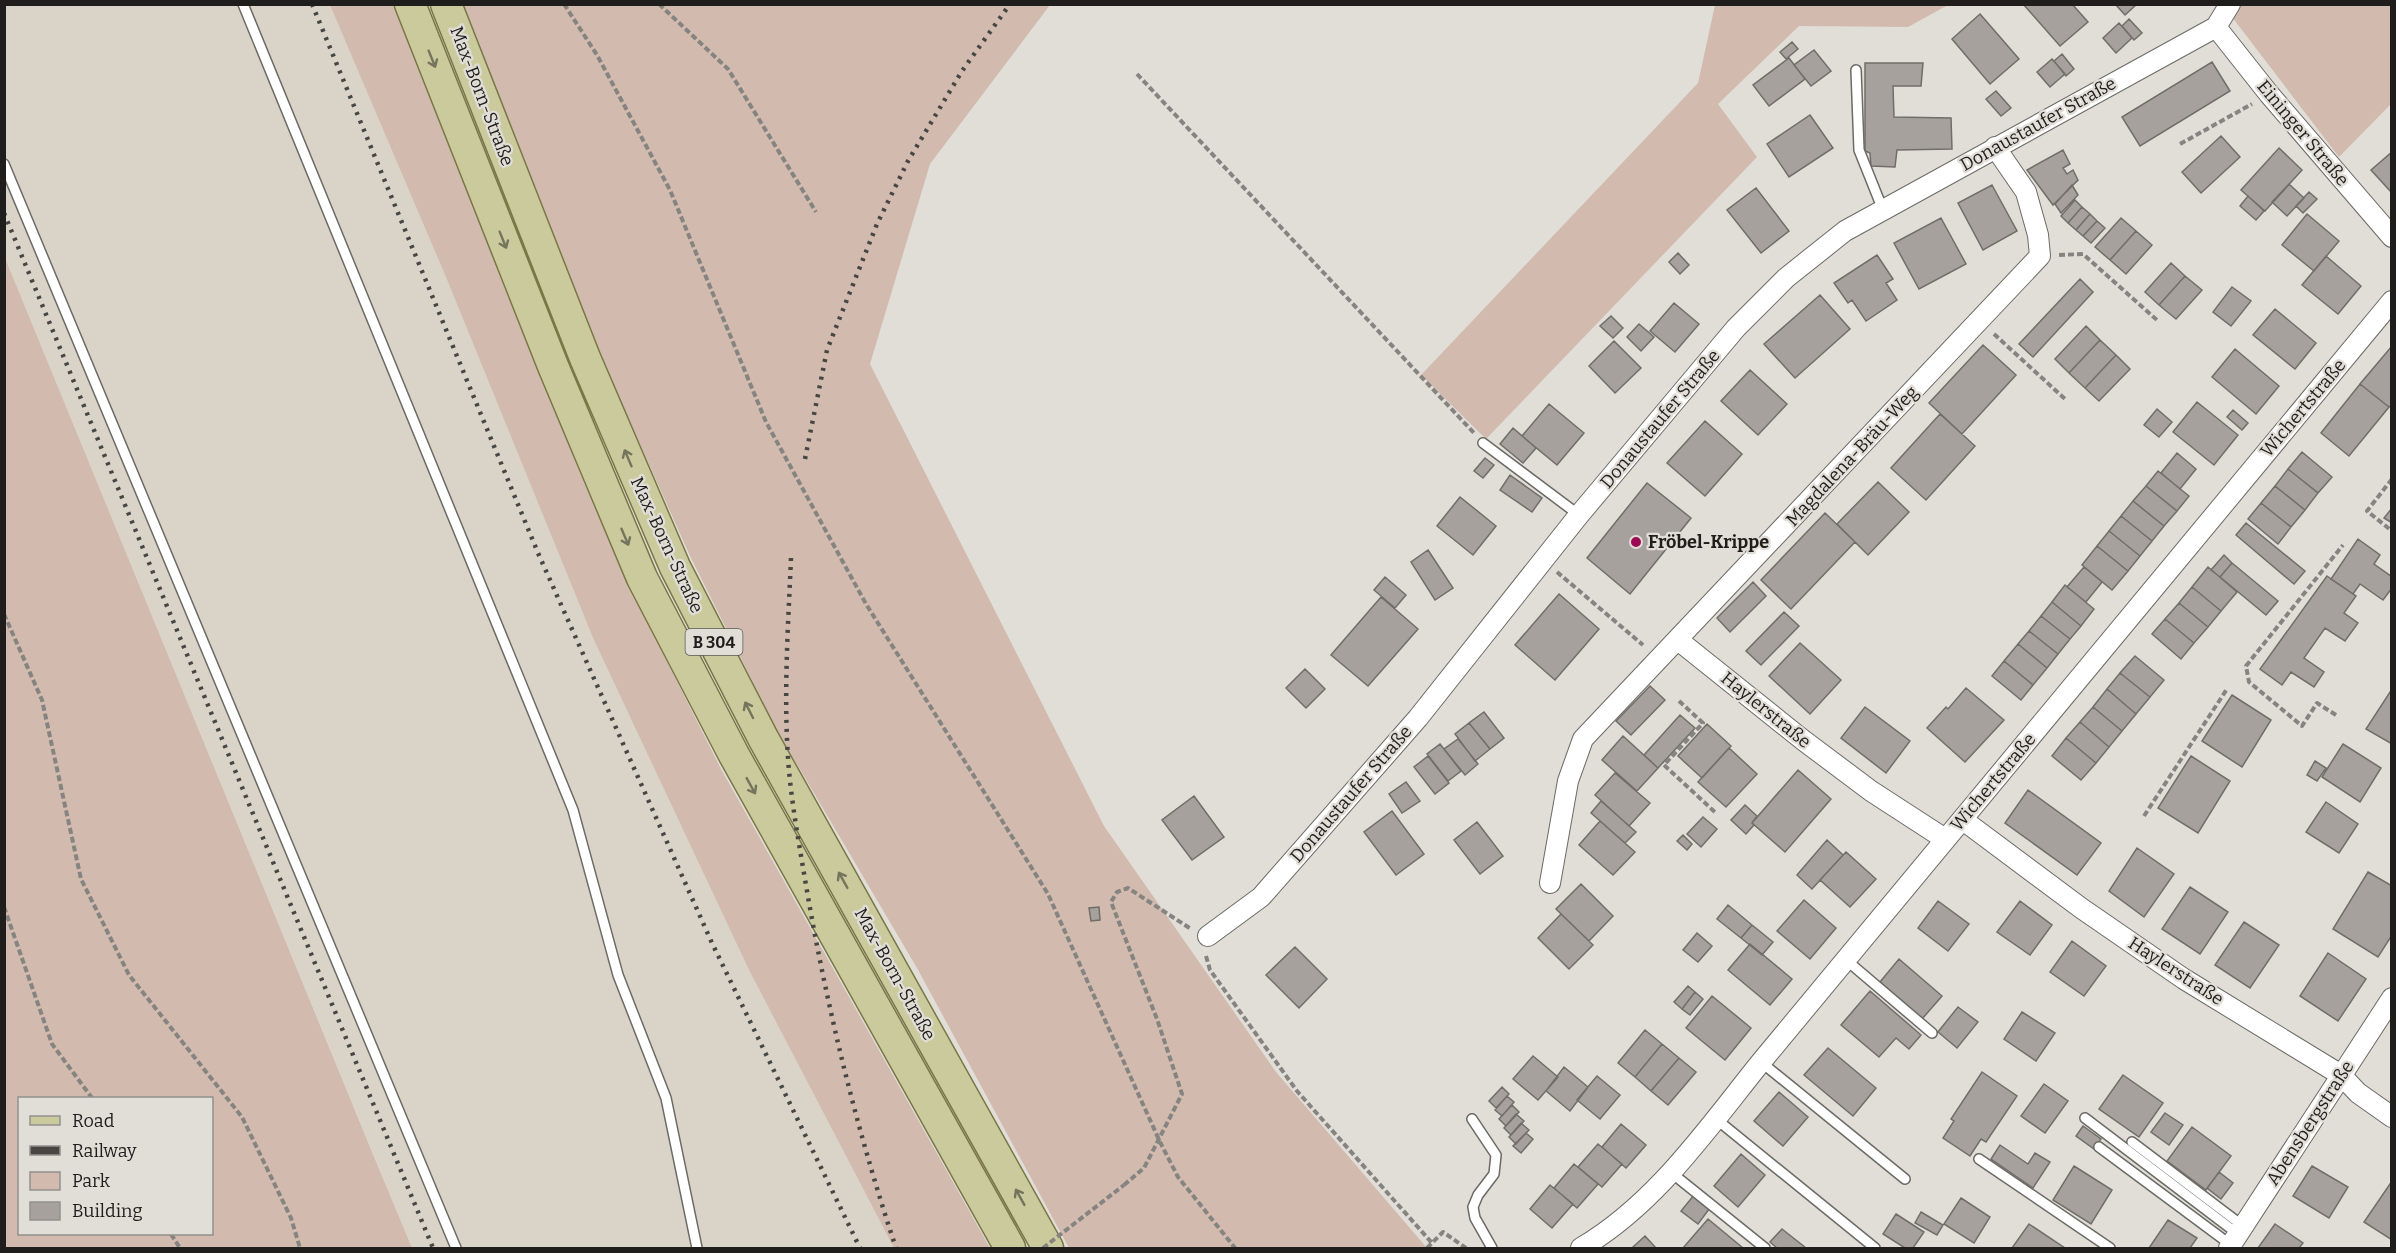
<svg xmlns="http://www.w3.org/2000/svg" width="2396" height="1253" font-family="Bitter,serif">
<style>
.built{fill:#d9d4c7}
.green{fill:#d2bbae;fill-rule:evenodd}
.building{fill:#a6a19c;stroke:#716d69;stroke-width:1.5}
.lines{fill:none;stroke-linecap:round;stroke-linejoin:round}
.service-casing{stroke:#6c6a65;stroke-width:12}
.minor-casing{stroke:#6c6a65;stroke-width:22}
.primary-casing{stroke:#787746;stroke-width:33}
.path{stroke:#868480;stroke-width:4;stroke-dasharray:6 3;stroke-linecap:butt}
.service{stroke:#fff;stroke-width:9}
.minor{stroke:#fff;stroke-width:20}
.primary{stroke:#cbca9d;stroke-width:30}
.rail{stroke:#474643;stroke-width:4.5;stroke-dasharray:3 6;stroke-linecap:butt}
.path-bridge{stroke:#868480;stroke-width:4;stroke-dasharray:6 3;stroke-linecap:butt}
.oneway{stroke:#75745c}
.poi-dot{fill:#9d0855;stroke:#e1ded8;stroke-width:2}
.labels{text-anchor:middle;dominant-baseline:central;stroke-width:4.5;stroke-linejoin:round;paint-order:stroke}
.shield{fill:#e1ded8;stroke:#595854;stroke-width:1.5}
.shield-label{font-size:16px;font-weight:bold;fill:#1f1e1c}
.street-label{font-size:18px;fill:#1f1e1c;stroke:#e1ded8}
.poi-label{font-size:18px;font-weight:bold;fill:#1f1e1c;stroke:#e1ded8;text-anchor:start}
</style>
<rect width="100%" height="100%" fill="#e1ded8"/>
<path class="built" d="M4,5H330L750,972L894,1248H412L5,258Z"/>
<path class="green" d="M330,5H394L580,473L625,578L721,769L990,1248H894L750,972L594,640L446,277Z
M462,5H1050L930,164L870,364L1104,826L1276,1072L1427,1248H1069L917,968L775,727L690,556L598,350Z
M1715,5H1948L1908,27L1799,26L1718,104L1757,157L1486,439L1421,375L1698,83Z
M2240,5H2391V104L2339,157L2232,17Z
M5,258L375,1159L412,1248H5ZM20,1098H212V1234H20Z"/>
<path class="building" d="M2023,4H2072L2088,22L2060,46Z
M2115,4H2137L2125,15Z
M1980,14L2019,59L1990,84L1952,39Z
M2129,19L2142,33L2134,40L2122,26Z
M2119,23L2132,38L2116,53L2103,38Z
M1792,42L1798,49L1786,59L1780,52Z
M1814,50L1831,71L1811,86L1794,65Z
M2062,54L2074,69L2066,76L2054,61Z
M1789,58L1805,79L1769,106L1753,85Z
M2052,59L2065,74L2050,87L2037,72Z
M2212,62L2230,91L2140,146L2122,117Z
M1865,63H1923L1921,86H1893L1894,117L1951,118L1952,149L1897,150L1895,167L1871,166L1870,153L1865,151Z
M1996,91L2011,108L2001,116L1986,99Z
M1810,115L1833,148L1789,177L1767,144Z
M2221,136L2240,157L2201,193L2182,172Z
M2279,148L2302,170L2265,211L2241,190Z
M2063,150L2070,164L2063,168L2067,174L2073,170L2078,180L2053,205L2027,170Z
M2392,152V193L2371,170Z
M2289,184L2304,198L2287,216L2272,202Z
M1992,185L2017,231L1983,250L1958,203Z
M2072,185L2078,195L2061,213L2055,204Z
M1756,188L1789,231L1761,253L1727,210Z
M2309,192L2317,199L2303,213L2296,206Z
M2248,196L2264,211L2256,220L2240,206Z
M2075,200L2082,207L2068,223L2061,216Z
M2082,207L2090,214L2076,230L2068,223Z
M2090,214L2097,221L2083,236L2076,230Z
M2307,214L2339,241L2314,271L2282,245Z
M1941,218L1966,264L1919,289L1894,243Z
M2121,218L2136,231L2110,260L2095,247Z
M2097,221L2105,228L2091,243L2083,236Z
M2136,231L2152,245L2126,274L2110,260Z
M1678,253L1689,265L1680,274L1669,262Z
M1877,255L1893,279L1886,283L1897,300L1866,321L1852,300L1848,303L1834,283Z
M2326,256L2361,286L2338,314L2302,285Z
M2171,263L2185,276L2159,305L2145,292Z
M2185,276L2202,290L2176,319L2159,305Z
M2080,279L2093,292L2033,357L2019,344Z
M2232,287L2251,301L2231,326L2213,312Z
M1820,295L1850,329L1795,378L1764,344Z
M1674,303L1699,324L1675,352L1650,331Z
M2275,309L2316,343L2295,369L2253,335Z
M1611,316L1623,328L1613,338L1600,326Z
M1639,324L1654,337L1641,351L1627,337Z
M2086,326L2100,340L2069,373L2055,359Z
M2100,340L2116,355L2085,388L2069,373Z
M1614,341L1641,368L1615,393L1589,366Z
M1983,345L2016,375L1962,434L1929,403Z
M2392,346V404L2389,407L2360,384Z
M2235,349L2279,386L2256,414L2212,377Z
M2116,355L2130,369L2099,401L2085,388Z
M1750,370L1787,404L1758,435L1721,401Z
M2360,384L2389,407L2349,456L2321,433Z
M2197,402L2238,435L2214,465L2173,432Z
M1549,404L1584,433L1557,465L1522,436Z
M2157,409L2172,422L2159,437L2144,425Z
M2233,410L2248,423L2242,430L2227,417Z
M1940,414L1975,446L1926,500L1891,468Z
M1705,421L1742,454L1705,496L1667,463Z
M1513,428L1536,448L1523,463L1500,444Z
M2302,452L2332,477L2318,493L2288,469Z
M2177,453L2196,469L2180,489L2161,473Z
M1485,458L1494,465L1483,478L1474,471Z
M2288,469L2318,493L2305,510L2275,486Z
M2158,471L2189,496L2177,511L2146,486Z
M1510,475L1542,498L1532,512L1500,490Z
M1878,482L1909,512L1868,555L1837,524Z
M1647,483L1691,518L1630,594L1587,558Z
M2146,486L2177,511L2164,526L2133,501Z
M2275,486L2305,510L2291,527L2261,503Z
M1460,497L1496,526L1473,555L1437,526Z
M2133,501L2164,526L2152,541L2121,516Z
M2261,503L2291,527L2278,544L2248,519Z
M2392,508V523L2384,518Z
M1825,513L1855,542L1791,609L1761,580Z
M2121,516L2152,541L2140,556L2109,531Z
M2246,523L2305,571L2294,584L2236,535Z
M2109,531L2140,556L2128,571L2097,546Z
M2358,539L2380,555L2374,564L2392,577V588L2383,600L2360,584L2353,594L2331,579Z
M2097,546L2128,571L2112,590L2082,565Z
M1428,550L1453,588L1435,600L1411,562Z
M2224,555L2232,563L2220,577L2211,570Z
M2232,563L2278,601L2266,615L2220,577Z
M2084,567L2102,582L2086,602L2067,587Z
M2208,567L2237,592L2221,611L2192,587Z
M2327,576L2356,596L2344,613L2358,623L2345,641L2325,628L2304,658L2324,672L2314,687L2291,672L2282,685L2260,669Z
M1385,577L1406,595L1395,608L1374,590Z
M1753,582L1766,596L1730,632L1717,618Z
M2065,585L2094,609L2081,626L2052,602Z
M2192,587L2221,611L2208,627L2179,603Z
M1559,594L1599,629L1555,680L1515,645Z
M1381,597L1418,629L1368,686L1331,655Z
M2052,602L2081,626L2070,639L2041,616Z
M2179,603L2208,627L2194,643L2165,619Z
M1784,612L1799,626L1761,665L1746,651Z
M2041,616L2070,639L2058,654L2029,631Z
M2165,619L2194,643L2181,659L2152,634Z
M2029,631L2058,654L2047,668L2018,644Z
M1800,643L1841,680L1810,714L1769,676Z
M2018,644L2047,668L2033,685L2004,661Z
M2135,656L2164,680L2150,697L2120,673Z
M2004,661L2033,685L2021,700L1992,676Z
M1305,669L1325,689L1306,708L1286,688Z
M2120,673L2150,697L2136,714L2107,689Z
M1650,686L1665,700L1631,735L1616,721Z
M1966,688L2004,720L1965,762L1927,728L1946,707L1948,709Z
M2107,689L2136,714L2122,731L2093,707Z
M2392,689V744L2366,729Z
M2232,695L2271,720L2242,767L2202,741Z
M1865,707L1910,741L1886,773L1841,738Z
M2093,707L2122,731L2109,747L2080,722Z
M1484,712L1504,738L1490,749L1469,723Z
M1680,715L1695,728L1658,768L1644,755Z
M2080,722L2109,747L2096,763L2066,738Z
M1469,723L1490,749L1475,761L1455,734Z
M1707,724L1731,746L1702,778L1678,756Z
M1623,736L1658,768L1637,791L1602,760Z
M2066,738L2096,763L2081,780L2052,756Z
M1458,739L1478,764L1465,775L1444,749Z
M1440,744L1461,771L1448,781L1427,754Z
M2343,744L2381,768L2360,802L2322,777Z
M1729,748L1757,774L1726,807L1698,782Z
M1428,756L1449,783L1435,794L1414,767Z
M2191,756L2230,781L2198,833L2158,808Z
M2315,761L2326,768L2317,781L2307,775Z
M1798,770L1831,799L1785,852L1752,823Z
M1615,773L1650,803L1629,826L1595,795Z
M1406,782L1420,801L1402,813L1389,794Z
M2028,790L2101,843L2077,875L2005,823Z
M1194,796L1224,837L1192,860L1162,820Z
M1601,801L1636,832L1625,843L1591,813Z
M2326,802L2358,824L2339,853L2306,832Z
M1745,805L1757,816L1752,823L1754,825L1746,834L1731,820Z
M1392,811L1424,854L1396,875L1364,832Z
M1703,817L1717,829L1701,847L1687,834Z
M1600,821L1635,852L1613,875L1579,845Z
M1477,822L1503,856L1480,874L1454,840Z
M1683,835L1692,844L1687,850L1677,841Z
M1827,840L1843,855L1812,889L1797,875Z
M2137,848L2174,874L2144,917L2109,891Z
M1846,852L1876,879L1850,907L1820,880Z
M2368,872L2392,886V935L2378,957L2333,929Z
M1581,884L1613,916L1589,941L1556,909Z
M2190,887L2228,912L2200,954L2162,929Z
M1804,900L1836,928L1810,959L1777,931Z
M1938,901L1969,924L1948,951L1918,928Z
M2020,901L2052,925L2030,955L1997,932Z
M1728,905L1752,925L1741,938L1717,919Z
M1099,907L1100,920L1091,921L1089,908Z
M1561,914L1593,945L1569,969L1538,938Z
M2244,922L2279,945L2250,988L2215,965Z
M1752,925L1773,942L1762,955L1741,938Z
M1697,933L1712,946L1698,962L1683,950Z
M2072,941L2106,966L2084,996L2050,972Z
M1750,944L1792,979L1770,1005L1728,970Z
M1295,947L1327,979L1299,1008L1266,975Z
M2328,953L2366,979L2338,1021L2300,996Z
M1899,959L1942,996L1922,1019L1880,982Z
M1688,986L1695,992L1682,1009L1674,1002Z
M1870,991L1921,1035L1909,1049L1896,1038L1879,1057L1841,1025Z
M1695,992L1703,999L1690,1015L1682,1009Z
M1712,996L1751,1028L1725,1060L1686,1028Z
M1958,1007L1978,1022L1957,1048L1938,1032Z
M2022,1012L2055,1033L2036,1061L2004,1039Z
M1645,1030L1662,1044L1635,1077L1618,1063Z
M1662,1044L1679,1058L1651,1091L1635,1077Z
M1828,1048L1876,1088L1853,1116L1804,1075Z
M1533,1056L1558,1077L1538,1100L1513,1079Z
M1679,1058L1696,1072L1668,1105L1651,1091Z
M1564,1067L1588,1087L1570,1111L1546,1091Z
M1982,1072L2017,1096L1986,1142L1981,1139L1970,1156L1943,1138L1954,1121L1951,1119Z
M2123,1075L2163,1103L2139,1137L2099,1109Z
M1597,1076L1620,1095L1600,1119L1577,1100Z
M2044,1084L2068,1101L2045,1133L2021,1116Z
M1502,1087L1509,1094L1496,1108L1489,1101Z
M1779,1092L1808,1117L1783,1146L1754,1121Z
M1507,1096L1514,1102L1502,1116L1495,1110Z
M1512,1105L1519,1112L1506,1126L1499,1119Z
M2165,1113L2183,1125L2169,1145L2151,1132Z
M1516,1114L1524,1121L1511,1135L1504,1128Z
M1521,1123L1529,1130L1516,1144L1509,1137Z
M1621,1124L1646,1145L1626,1168L1602,1147Z
M2083,1126L2101,1139L2094,1149L2076,1136Z
M2192,1127L2231,1156L2206,1190L2167,1161Z
M1526,1133L1533,1139L1521,1153L1513,1146Z
M1598,1144L1622,1164L1602,1187L1578,1167Z
M2000,1145L2028,1164L2035,1153L2050,1162L2033,1188L1991,1159Z
M1741,1154L1765,1175L1738,1207L1714,1186Z
M1574,1164L1598,1184L1577,1208L1554,1188Z
M2074,1166L2112,1190L2091,1224L2053,1200Z
M2312,1166L2348,1187L2329,1218L2293,1196Z
M2219,1172L2233,1183L2221,1199L2207,1188Z
M2390,1184L2392,1185V1240L2364,1222Z
M1550,1185L1573,1204L1552,1228L1530,1209Z
M1694,1195L1710,1208L1698,1224L1681,1211Z
M1961,1198L1990,1217L1974,1243L1944,1224Z
M1921,1212L1943,1225L1937,1235L1915,1223Z
M1896,1214L1924,1232L1913,1248H1905L1883,1234Z
M1708,1219L1743,1248H1683Z
M2168,1220L2197,1238L2190,1248H2149Z
M2029,1224L2065,1248H2012Z
M2275,1224L2303,1243L2299,1248H2258Z
M1782,1229L1806,1248H1777L1770,1242Z
M1645,1236L1656,1248H1634L1633,1247Z"/>
<g class="lines">
<defs>
<path id="service" d="M243,4L573,810L618,975L666,1098L697,1248
M1856,70L1859,150L1883,210
M4,164L456,1248
M1483,443L1579,515
M1845,959L1932,1033
M1761,1062L1905,1179
M2085,1118L2238,1234
M1472,1119L1496,1155L1494,1174L1478,1195L1473,1207L1475,1218L1492,1248
M1716,1119L1875,1248
M2132,1142L2243,1226
M2099,1147L2231,1245
M1979,1159L2110,1248
M1673,1174L1765,1248"/>
<path id="minor" d="M2216,27L2269,94L2392,237
M1678,640L1803,740L1871,791L1945,839
M1963,820L2081,908L2184,979L2341,1075L2358,1093L2392,1117
M1550,883L1568,781L1583,739L2040,256L2038,235L2026,192L1995,147
M1208,936L1261,897L1418,718L1579,515L1736,328L1786,278L1845,231L2216,27L2230,4
M1581,1248C1656,1204 1707,1129 1761,1062L2392,301
M2229,1248L2392,998"/>
<path id="primary" d="M410,4L553,366L642,578L734,755L1010,1248
M446,4L585,358L675,567L763,738L1048,1248"/>
</defs>
<use href="#service" class="service-casing"/>
<use href="#minor" class="minor-casing"/>
<use href="#primary" class="primary-casing"/>
<path class="path" d="M564,4L597,55L670,190L766,422L866,604L1048,894L1160,1142L1178,1177L1235,1248
M659,4L728,69L816,212
M1137,74L1474,433
M2180,144L2252,104
M2059,255L2083,254L2157,320
M1994,334L2065,399
M2392,479L2367,511L2392,531
M1557,572L1643,645
M4,614L42,700L81,879L129,975L242,1117L291,1218L300,1248
M1679,701L1703,723L1664,765L1717,814
M2336,715L2317,703L2302,726L2249,682L2246,666L2343,545
M2144,816L2227,689
M4,907L52,1044L92,1098
M1206,956L1210,970L1297,1091L1432,1243
M1124,1185L1144,1168L1182,1094L1157,1019L1111,902L1117,892L1128,888L1191,929
M171,1234L180,1248
M1427,1248L1443,1232L1466,1248"/>
<use href="#service" class="service"/>
<use href="#minor" class="minor"/>
<use href="#primary" class="primary"/>
<path class="rail" d="M312,4L538,553L712,943L860,1248
M4,213L433,1248
M805,459L827,350L877,224L908,161L962,71L1010,4
M791,558C788,629 783,700 789,771C793,813 801,855 808,897C829,1016 858,1134 896,1248"/>
<path class="path-bridge" d="M1043,1248L1124,1185"/>
</g>
<defs><path id="oneway-shaft" d="M-6 0H5M1.5-3L5.5 0L1.5 3" fill="none" stroke-width="1.6" stroke-linecap="round" stroke-linejoin="round" transform="scale(1.5)"/></defs>
<g class="oneway">
<use href="#oneway-shaft" transform="translate(432 59) rotate(68)"/>
<use href="#oneway-shaft" transform="translate(503 240) rotate(68)"/>
<use href="#oneway-shaft" transform="translate(628 458) rotate(-113)"/>
<use href="#oneway-shaft" transform="translate(625 537) rotate(67)"/>
<use href="#oneway-shaft" transform="translate(749 710) rotate(-117)"/>
<use href="#oneway-shaft" transform="translate(751 786) rotate(61)"/>
<use href="#oneway-shaft" transform="translate(843 880) rotate(-119)"/>
<use href="#oneway-shaft" transform="translate(1020 1197) rotate(-119)"/>
</g>
<circle class="poi-dot" cx="1636" cy="542" r="6"/>
<g class="labels">
<rect class="shield" x="685.5" y="629" width="57" height="26" rx="4.5"/>
<g class="shield-label">
<text x="714" y="642">B 304</text>
</g>
<g class="street-label">
<text transform="translate(482 96) rotate(69)">Max-Born-Straße</text>
<text transform="translate(2038 124) rotate(-29)">Donaustaufer Straße</text>
<text transform="translate(2303 133) rotate(50)">Eininger Straße</text>
<text transform="translate(2303 408) rotate(-50)">Wichertstraße</text>
<text transform="translate(1660 419) rotate(-50)">Donaustaufer Straße</text>
<text transform="translate(1852 456) rotate(-47)">Magdalena-Bräu-Weg</text>
<text transform="translate(667 545) rotate(65)">Max-Born-Straße</text>
<text transform="translate(1766 710) rotate(39)">Haylerstraße</text>
<text transform="translate(1993 782) rotate(-50)">Wichertstraße</text>
<text transform="translate(1351 794) rotate(-49)">Donaustaufer Straße</text>
<text transform="translate(2176 971) rotate(33)">Haylerstraße</text>
<text transform="translate(895 974) rotate(61)">Max-Born-Straße</text>
<text transform="translate(2310 1123) rotate(-57)">Abensbergstraße</text>
</g>
<g class="poi-label">
<text x="1648" y="542">Fröbel-Krippe</text>
</g>
</g>
<rect width="2396" height="1253" fill="none" stroke="#1f1e1c" stroke-width="12"/>
<rect x="18" y="1097" width="195" height="138" fill="#e1ded8" stroke="#93918d" stroke-width="1.5"/>
<rect x="30" y="1116" width="30" height="9" fill="#cbca9d" stroke="#93918d" stroke-width="1.5"/>
<text x="72" y="1127" font-size="18" fill="#1f1e1c">Road</text>
<rect x="30" y="1146" width="30" height="9" fill="#474643" stroke="#93918d" stroke-width="1.5"/>
<text x="72" y="1157" font-size="18" fill="#1f1e1c">Railway</text>
<rect x="30" y="1172" width="30" height="18" fill="#d2bbae" stroke="#93918d" stroke-width="1.5"/>
<text x="72" y="1187" font-size="18" fill="#1f1e1c">Park</text>
<rect x="30" y="1202" width="30" height="18" fill="#a6a19c" stroke="#93918d" stroke-width="1.5"/>
<text x="72" y="1217" font-size="18" fill="#1f1e1c">Building</text>
</svg>
